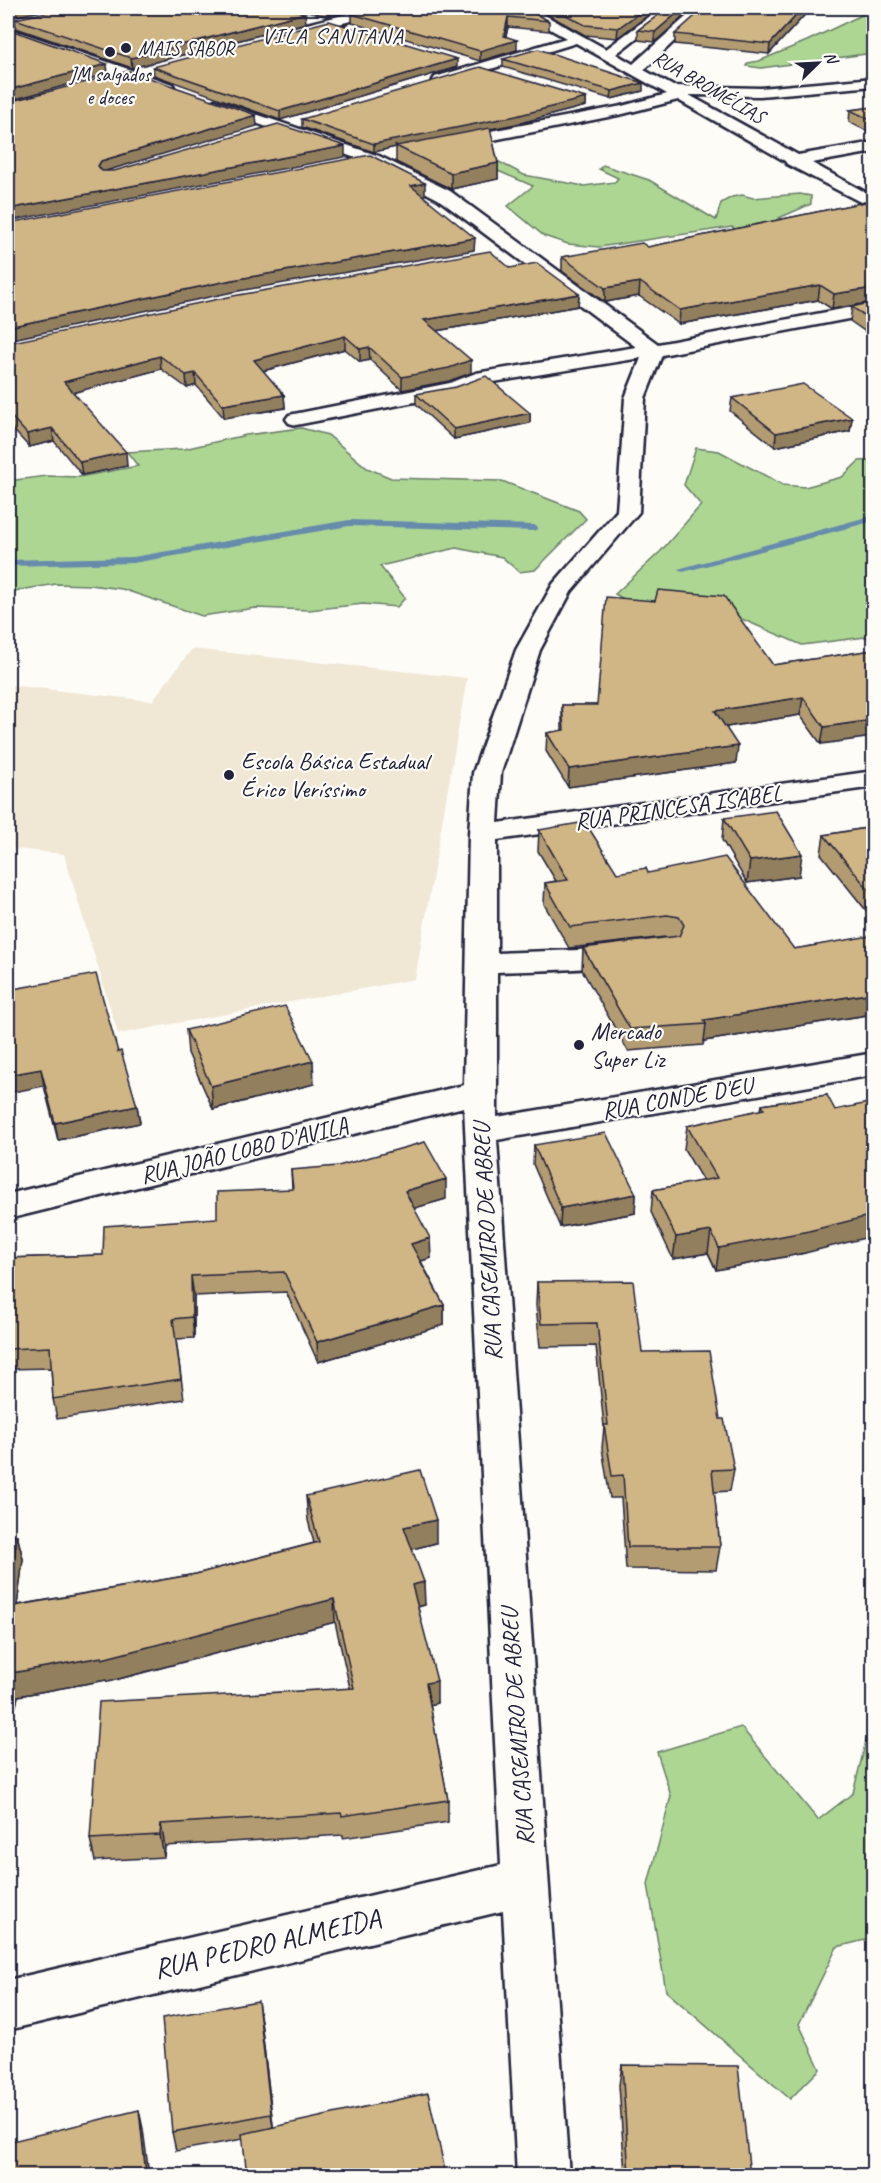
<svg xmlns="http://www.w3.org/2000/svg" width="881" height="2183" font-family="Caveat,sans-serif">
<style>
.built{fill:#f0e7d5}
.green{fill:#add693;stroke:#687c67;stroke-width:1.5}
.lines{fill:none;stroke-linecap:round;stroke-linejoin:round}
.stream{fill:#668bab;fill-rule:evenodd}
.minor-casing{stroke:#22223b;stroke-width:5}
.minor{fill:#fdfcf7;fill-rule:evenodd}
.wall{fill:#b39c72;stroke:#22223b;stroke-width:1.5}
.shaded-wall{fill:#927f5d;stroke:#22223b;stroke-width:1.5}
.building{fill:#d0b585;stroke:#22223b;stroke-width:1.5}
.poi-dot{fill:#22223b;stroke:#fdfcf7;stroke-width:2}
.labels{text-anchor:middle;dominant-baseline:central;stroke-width:4.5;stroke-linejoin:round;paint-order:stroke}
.far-poi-label{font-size:20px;fill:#22223b;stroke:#fdfcf7;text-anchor:start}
.far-street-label{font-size:20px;fill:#22223b;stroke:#fdfcf7}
.far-neighbourhood-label{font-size:22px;letter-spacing:1.5px;fill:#22223b;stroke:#fdfcf7}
.poi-label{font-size:24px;fill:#22223b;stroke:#fdfcf7;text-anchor:start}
.street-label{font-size:24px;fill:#22223b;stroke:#fdfcf7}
.near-street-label{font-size:28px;fill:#22223b;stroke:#fdfcf7}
</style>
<rect width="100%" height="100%" fill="#fdfcf7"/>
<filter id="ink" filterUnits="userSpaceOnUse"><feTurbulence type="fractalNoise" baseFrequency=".0167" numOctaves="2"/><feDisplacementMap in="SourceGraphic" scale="12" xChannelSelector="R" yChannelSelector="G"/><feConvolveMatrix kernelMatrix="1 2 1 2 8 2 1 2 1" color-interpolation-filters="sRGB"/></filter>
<g filter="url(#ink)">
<path class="built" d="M192,649L467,678L415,979L118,1034L64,854L8,848V685L152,701Z"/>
<path class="green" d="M870,11H873V53L761,68L746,66L748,63L759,61L807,41Z
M484,154L524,175L584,186L615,182L618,178L599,169L603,165L649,180L716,220L721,203L732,197L742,195L753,198L800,194L811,196V204L779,218L799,225L762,248L732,227L599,247L568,244L544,236L508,206L533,186L470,159Z
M301,428L328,435L367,468L391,478L502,481L579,511L586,519L535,570L519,572L502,557L456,548L380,566L405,598L397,607L363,604L309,610L255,608L202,616L122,589L90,585L56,584L8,592V481L47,476L79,477L138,466L127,452L184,449L246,435Z
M696,448L719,451L783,485L805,487L842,477L859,461L873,460V636L802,645L709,605L629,602L615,594L661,551L701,505L684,485Z
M873,1713V1938L837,1947L799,2024L820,2069L790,2099L666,1991L648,1884L671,1796L657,1752L741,1727L818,1820L853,1793Z"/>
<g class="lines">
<path class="stream" d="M874,515V521L683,572L678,569Z
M349,520L534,525L539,528L534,531L349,526L133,563L8,566V560L133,557Z"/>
<defs>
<path id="minor" d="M371,8H392L390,11L288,37L281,33L283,30Z
M517,8H532L606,49L661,8H675L616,54L633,64L696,8H709L644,70L673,86L760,88L874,78V86L760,96L689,95L798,155L874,142V152L812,163L874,197V209L787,164L785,161L678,100L623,114L448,149L442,147L440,144L442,141L448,139L622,106L667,94L576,43L445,83H435L433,80L435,77L566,38L518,11Z
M8,28L172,84L174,87L167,91L162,90L8,36Z
M215,100L379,156L450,191L658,344L874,303V314L662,355L645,398L639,512L571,592L540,650L501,773L498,823L874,771V787L497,840V953L579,950L628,944L639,946L643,953L639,960C593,971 544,970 497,972V1117L874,1053V1075L497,1140L569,2176H517L503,1911L8,2030V1980L501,1865L464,1107L8,1219V1194L464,1085L469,834L473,773L516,650L553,584L617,511L625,398L641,358L481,384L456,394L296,425L289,423L286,419L289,415L450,383L476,373L636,347L438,199L367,162L210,107L208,104Z"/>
</defs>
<use href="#minor" class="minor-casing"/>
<use href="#minor" class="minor"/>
</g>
<path class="wall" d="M297,8H365L329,17Z
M524,8L549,21V31L508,27L506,36L517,50L480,61L352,23V14Z
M536,8H658L617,38L585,35Z
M668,8L655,42L638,40V30Z
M811,8L769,54L675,44V34Z
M15,19L306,23L132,68L16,28Z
M503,59L643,91L611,99L503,67Z
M153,67H457L280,120L154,75Z
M586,98V106L516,124L490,129L498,163V179L451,189L396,162V147L374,152L302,127V119Z
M873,107V134L849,122L850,110Z
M865,202L832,309L818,300L679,324L639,296L605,302L562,271V257L648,247Z
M510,268L579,294L578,306L436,331L471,373L449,381L402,390L370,360L360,362L345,349L263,371L284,395L285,408L224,418L196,385L187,388L161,369L73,392L127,466L82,475L54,441L29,447L8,424V343Z
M873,302V337L850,321L852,307Z
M416,394L530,413V423L454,439L416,404Z
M732,398L852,418L850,431L775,447L730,411Z
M873,650L821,744L800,715L726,727L736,763L568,787L546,751L547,733L562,731V705H597L773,665Z
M873,797V824L869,819Z
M724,818L799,876L747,883L722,840Z
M873,827V919L821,854L824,835Z
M539,830L617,873H648L794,949L869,937L873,919V1014L704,1041L703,1045L628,1051L582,970L583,948L667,937H665L569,948L544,904L545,883L556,881L538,851Z
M8,990L118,1052L137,1106L140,1123L58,1140L44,1086Z
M186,1030L314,1084L213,1109L188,1053Z
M827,1095L805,1253L716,1270L708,1253L673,1259L651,1212L653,1190L703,1181L684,1149L687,1126L761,1110L762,1105Z
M534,1145L636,1194L635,1213L560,1227L533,1164Z
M291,1170L446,1199L414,1208L431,1258L421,1261L444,1305V1325L318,1362L286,1292L194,1296V1338L176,1339L184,1399L57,1419L53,1399L51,1368L8,1369V1258L103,1255L217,1218L292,1189Z
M537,1282L642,1352L720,1419L734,1469L730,1491L714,1492L720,1547L716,1570L626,1569L621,1498H610L602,1448L604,1427L596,1346L540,1347L536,1305Z
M306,1496L436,1543L412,1549L425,1605L418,1607L437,1703L430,1705L448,1800V1822L343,1838V1835L165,1846L164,1857L95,1861L90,1839L350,1688L335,1622L107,1682L106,1680L18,1696L16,1706L8,1708L12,1731L8,1756V1536L17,1535L23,1559L17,1605L196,1574L314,1543L308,1520Z
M261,2021L273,2127L243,2139L176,2151L172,2132Z
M622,2065L750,2175H625L619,2085Z"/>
<path class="shaded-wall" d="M8,8H56L8,18Z
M329,8H365L329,17Z
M646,8H658L617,38L618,28Z
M683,8H693L655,42V32Z
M803,8H811L769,54L770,44Z
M305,13L306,23L132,68L131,58Z
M508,17V27L504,44L517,40V50L480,61V51L504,36Z
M457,59V67L280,120V111Z
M107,64L108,74L8,101V90Z
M643,83V91L611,99L612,91Z
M586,98V106L516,124L397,147L396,146V147L374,152V144Z
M256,115L257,126L102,172L98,166L101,161Z
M345,146V157L8,221V222V209Z
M498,163V179L451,189V173Z
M425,183V195L411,198V186Z
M475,238L474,250L233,292L8,340V327L232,280Z
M640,282L639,296L605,302V288Z
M820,285L818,300L679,324L680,310Z
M873,288V302L832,309L834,294Z
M579,294L578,306L424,333V320Z
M345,336V349L255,373L254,360Z
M369,347L370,360L360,362V349Z
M160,356L161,369L65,395L64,382Z
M471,360V373L449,381L402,390V377Z
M195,373L196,385L187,388L186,375Z
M284,395L285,408L224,418L223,405Z
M530,413V423L454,439V429Z
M852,418L850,431L775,447L776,433Z
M52,428L54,441L29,447L27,434Z
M126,452L127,466L82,475L80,462Z
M803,697L800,715L714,729L715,711Z
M873,720V737L821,744L824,727Z
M738,746L736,763L568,787L569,769Z
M802,854L799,876L747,883L750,861Z
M873,993V1014L704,1041L706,1024L704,1020Z
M313,1061L314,1084L213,1109L211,1086Z
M41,1069L44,1086L8,1093V1075Z
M137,1106L140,1123L58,1140L55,1123Z
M446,1179V1199L405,1211V1191Z
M636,1194L635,1213L560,1227L561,1208Z
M873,1215V1236L805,1253L716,1270L719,1248Z
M711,1231L708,1253L673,1259L676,1237Z
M430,1238L431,1258L412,1264L411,1244Z
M191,1276L194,1296V1338L192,1317Z
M444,1305V1325L318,1362L317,1342Z
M436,1520V1543L405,1551L404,1527Z
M17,1535L23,1559L14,1630L8,1607Z
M424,1582L425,1605L412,1608V1585Z
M334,1599L335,1622L107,1682L106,1680L18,1696L16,1706L8,1708L12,1731L8,1756V1684L12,1673Z
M437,1681V1703L426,1706V1683Z
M161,1824L165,1846L164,1857L160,1835Z
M258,2001L261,2021L274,2133L271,2114Z
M8,2109L10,2116L12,2161L8,2149Z
M139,2110L143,2129L149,2175H146Z"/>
<path class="building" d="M67,8H286L305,13L131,58L15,19Z
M376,8H524L549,21L508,17L504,36L517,40L480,51L352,14Z
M553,8H646L618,28L585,25Z
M668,8H683L655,32L638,30Z
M704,8H803L770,44L675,34Z
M329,21L457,59L280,111L153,67Z
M8,29L107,64L8,90Z
M538,49L643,83L612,91L503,59Z
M480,67L586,98L516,116L374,144L302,119Z
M129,71L256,115L101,161L98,166L102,171H114L278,124L345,146L8,209V183L14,182L8,178V102Z
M873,107V121L850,110Z
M490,128L498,163L451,173L396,146Z
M370,155L425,183L411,186L475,238L232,280L8,327V223Z
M865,202L873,207V288L834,294L820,285L680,310L640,282L605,288L562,257L642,243L648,247Z
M490,251L510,268L537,263L579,294L424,320L471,360L449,368L402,377L369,347L360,349L345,336L254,360L284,395L223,405L195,373L186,375L160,356L64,382L126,452L80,462L52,428L27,434L8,413V343L233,296Z
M873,302V321L852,307Z
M486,376L530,413L454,429L416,394L456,387Z
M803,384L852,418L776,433L732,398Z
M658,590L724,596L773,665L873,650V720L824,727L803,697L715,711L738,746L569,769L547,733L564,730L562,705H597L606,597L655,601Z
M776,811L802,854L750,861L724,818Z
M585,822L617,873L646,868L648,873L725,857L794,949L870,936L873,942V993L704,1020L706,1024L630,1029L583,948L679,936L684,925L679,917L667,915L570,927L545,883L568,880L539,830Z
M873,827V895L824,835Z
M96,974L118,1052L121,1051L137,1106L55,1123L41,1069L8,1075V990Z
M285,1006L313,1061L211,1086L186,1030Z
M827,1095L835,1110L873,1102V1215L809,1231L719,1248L711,1231L676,1237L653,1190L717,1178L687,1126L764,1109L762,1105Z
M606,1133L636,1194L561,1208L534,1145Z
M425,1142L446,1179L405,1191L430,1238L411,1244L444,1305L317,1342L284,1272L191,1276L192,1317L173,1319L181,1379L53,1399L50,1347L8,1349V1258L103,1255L104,1226L217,1218V1192L293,1189L291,1170L338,1166Z
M633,1281L642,1352L709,1351L720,1419H724L734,1469L712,1470L720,1547H628L623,1475L612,1476L604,1425H608L597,1323L541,1324L537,1282Z
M420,1470L436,1520L404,1527L424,1582L412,1585L437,1681L426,1683L448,1800L342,1816L341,1813L161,1824L160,1835L90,1839L99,1702L354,1688L334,1599L102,1659V1657L12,1673L10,1683L8,1684V1536L17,1535L8,1607L196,1574L319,1542L306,1496Z
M258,2001L271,2114L172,2132L162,2018Z
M622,2065L738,2066L750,2175H629Z
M428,2093L446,2175H247L242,2134Z
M139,2110L146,2175H8V2142Z"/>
</g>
<g class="poi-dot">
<circle cx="126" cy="48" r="6"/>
<circle cx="110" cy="52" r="6"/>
<circle cx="229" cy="775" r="6"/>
<circle cx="579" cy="1045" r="6"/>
</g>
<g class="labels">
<g class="far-poi-label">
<text x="138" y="48">MAIS SABOR</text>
<text x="110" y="74" text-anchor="middle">JM salgados<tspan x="110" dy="23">e doces</tspan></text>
</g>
<g class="far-street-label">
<text transform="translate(709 87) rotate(30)">RUA BROMÉLIAS</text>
</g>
<g class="far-neighbourhood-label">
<text x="333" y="36">VILA SANTANA</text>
</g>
<g class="poi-label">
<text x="241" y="761">Escola Básica Estadual<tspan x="241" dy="28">Érico Veríssimo</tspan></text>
<text x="591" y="1031">Mercado<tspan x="591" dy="28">Super Liz</tspan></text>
</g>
<g class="street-label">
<text transform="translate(678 807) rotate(-8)">RUA PRINCESA ISABEL</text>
<text transform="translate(677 1098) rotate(-10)">RUA CONDE D'EU</text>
<text transform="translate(244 1150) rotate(-14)">RUA JOÃO LOBO D'AVILA</text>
<text transform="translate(487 1242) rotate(-93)">RUA CASEMIRO DE ABREU</text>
<text transform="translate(517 1727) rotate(-94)">RUA CASEMIRO DE ABREU</text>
</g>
<g class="near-street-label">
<text transform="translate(267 1943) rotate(-13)">RUA PEDRO ALMEIDA</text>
</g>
</g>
<rect width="881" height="2183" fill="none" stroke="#fdfcf7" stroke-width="30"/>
<rect x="15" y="15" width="851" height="2153" fill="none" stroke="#22223b" stroke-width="2" filter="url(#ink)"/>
<g transform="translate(818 63) rotate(66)" stroke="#fdfcf7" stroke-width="4.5" paint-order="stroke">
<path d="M0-4.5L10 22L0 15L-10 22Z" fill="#22223b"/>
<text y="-9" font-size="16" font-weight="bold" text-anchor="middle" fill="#22223b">N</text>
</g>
</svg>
